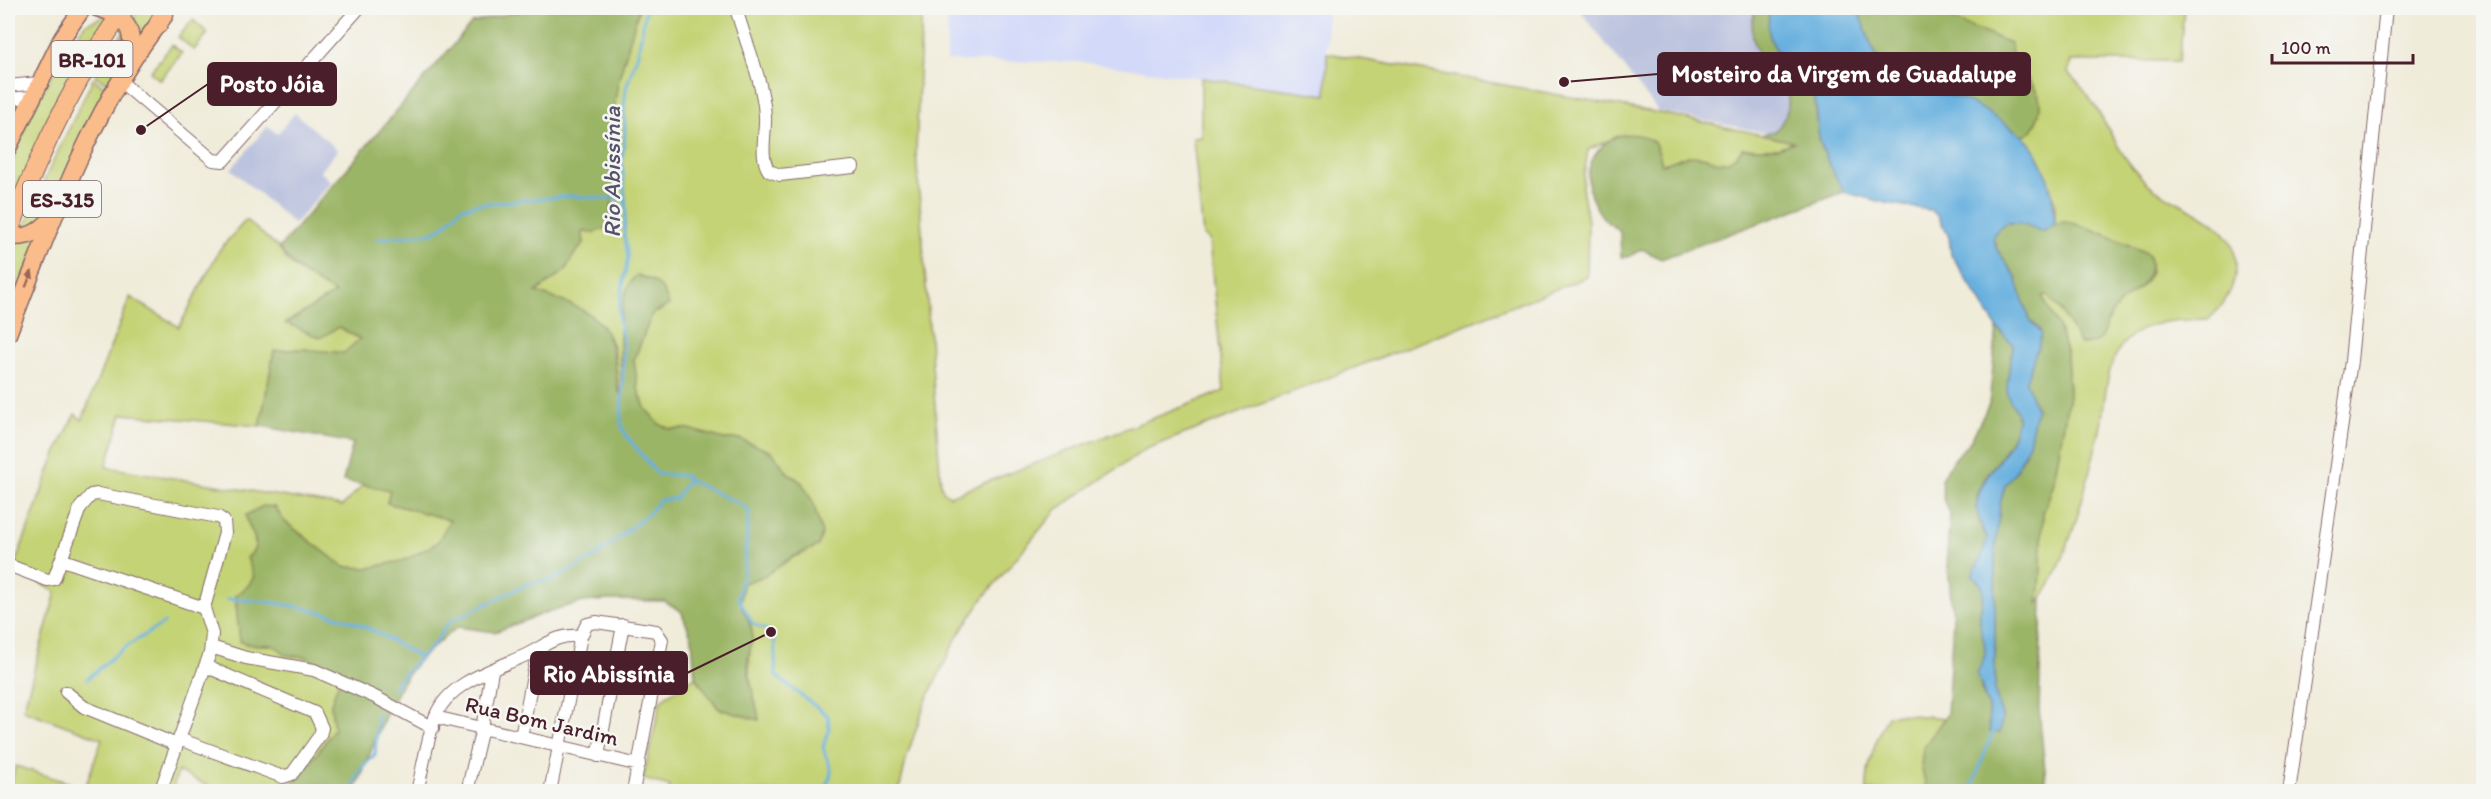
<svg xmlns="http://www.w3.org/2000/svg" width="2491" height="799" font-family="Itim,sans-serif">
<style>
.built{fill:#d2d9f9}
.industrial{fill:#bcc3de}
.green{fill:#c4d375;stroke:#877950;stroke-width:1.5}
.forest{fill:#9bb566;stroke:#726a48;stroke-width:1.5}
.water{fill:#67b0df;stroke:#586885;stroke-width:1.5}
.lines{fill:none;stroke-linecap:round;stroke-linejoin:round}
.stream{stroke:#67b0df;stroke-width:3}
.minor-casing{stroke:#846768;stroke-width:14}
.major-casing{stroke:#846768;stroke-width:19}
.highway-casing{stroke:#846768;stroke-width:20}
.minor{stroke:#fff;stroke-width:12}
.major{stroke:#fabc8b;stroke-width:16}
.highway{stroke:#fabc8b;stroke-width:18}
.oneway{fill:#996656}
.labels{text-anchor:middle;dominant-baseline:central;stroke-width:5;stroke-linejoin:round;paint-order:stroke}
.shield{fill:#f6f6f2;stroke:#7e6067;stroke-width:1.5}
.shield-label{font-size:21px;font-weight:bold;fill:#4a1f2b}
.street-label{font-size:22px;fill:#4a1f2b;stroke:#f6f6f2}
.water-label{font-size:24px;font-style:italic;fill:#54526a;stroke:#f6f6f2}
.leader{fill:none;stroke:#4a1f2b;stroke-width:2}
.callout-dot{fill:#4a1f2b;stroke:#f6f6f2;stroke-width:2}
.callout{fill:#4a1f2b;stroke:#4a1f2b;stroke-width:2}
.callout-label{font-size:24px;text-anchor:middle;font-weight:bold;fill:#fff}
</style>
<rect width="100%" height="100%" fill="#f6f6f2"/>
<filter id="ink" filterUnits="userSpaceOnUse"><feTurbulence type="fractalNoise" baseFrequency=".0167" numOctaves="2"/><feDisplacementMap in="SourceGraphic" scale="12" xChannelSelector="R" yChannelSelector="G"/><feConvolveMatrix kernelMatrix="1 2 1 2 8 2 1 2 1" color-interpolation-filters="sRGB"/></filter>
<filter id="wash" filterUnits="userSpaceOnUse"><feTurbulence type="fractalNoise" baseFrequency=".008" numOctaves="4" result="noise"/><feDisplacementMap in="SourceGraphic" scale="24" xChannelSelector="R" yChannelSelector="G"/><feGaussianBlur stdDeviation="1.35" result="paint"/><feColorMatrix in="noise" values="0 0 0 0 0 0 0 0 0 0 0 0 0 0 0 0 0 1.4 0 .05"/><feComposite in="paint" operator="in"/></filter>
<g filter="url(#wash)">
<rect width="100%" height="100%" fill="#f0ecda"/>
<path class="built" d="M947,8H1327L1326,95L1081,62L947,61Z"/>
<path class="industrial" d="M1578,8H1767L1807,92L1792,138L1658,111Z
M295,113L338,150L320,171L331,182L294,224L231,169L268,126L277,134Z"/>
<path class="green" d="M141,8H162L143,33L133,18Z
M639,8H922L916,152L941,485L944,492L950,496L1224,391L1209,240L1203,235L1193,138L1201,137V78L1326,95L1327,53L1665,114L1795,142L1778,148H1743C1721,176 1717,154 1693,157C1682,158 1673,163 1662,164L1659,153L1635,135L1614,138L1588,150L1582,187L1588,222L1587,277L1146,449L1056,510L984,597L957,637L925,703L907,756L899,791L669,792L670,786L643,779L661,700L695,677L719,709L759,720L749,674L751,626L741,608L740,596L744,583L764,576L793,557L804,553L802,483L750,444L740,439H724L689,429H670L659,424L645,408L638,389L634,360L652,314L660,311L625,297C616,329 621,365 622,397C616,384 617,370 615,356C608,313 571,304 535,293L566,270L573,256L584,243L582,232H596L614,189L612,122L618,82Z
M1943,8H2184L2179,61H2071L2068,73C2101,102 2111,147 2142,178C2171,209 2239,215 2236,268C2234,290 2224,305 2209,319C2184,320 2155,319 2134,334C2103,356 2107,397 2100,430C2088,478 2068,569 2036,606L2040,589L2043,513L2053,486L2069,395L2067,355L2058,326L2041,295H2047L2054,300L2070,326L2098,341C2105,328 2109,313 2119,303C2131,291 2149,288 2150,269C2151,262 2150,257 2145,252C2122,243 2079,218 2055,224V202L2028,143L2023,136C2032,133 2034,128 2037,120C2048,90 2026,83 2015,62C2012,56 2011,49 2010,43L1952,20Z
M103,17L112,19L79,62L62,56L85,24Z
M193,20L208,33L194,50L178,37Z
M124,31L127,57L111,85L95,76Z
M172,45L182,53L160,80L150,72Z
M60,59L79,71L8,218V173L28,120Z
M93,79L109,89L53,212L22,234L46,176Z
M246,220L279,248L287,261L302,273L335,293L286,324L339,327L360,339L344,353L302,349L274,351L260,426L122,414L106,467L342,506L363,485L390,490L387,503L451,520L437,543L405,561L369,568L344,567L284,521L252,530L254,533L255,549L249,557L254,577L248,586L235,596L240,641C256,651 271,636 285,655L306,657L341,675L331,704L334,729L300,778L282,791H218L178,771L172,791L8,792L16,766L85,788L102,739L23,710L56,592L14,567L54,458L75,414L82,420L130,297L179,327L220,249Z
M40,236L8,320V261L14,242Z
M1899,714L1945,718C1938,728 1921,755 1922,767C1922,776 1928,783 1925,791H1867C1866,767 1876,737 1888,716Z"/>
<path class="forest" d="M530,8H639L618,82L612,122L614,189L609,227L596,232H582L584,243L573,256L566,270L536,292C601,314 612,319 618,390L621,395C623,364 611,297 637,275C656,281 663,285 669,305L652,314L634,360L638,389L645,408L659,424L670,429H689L724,439H740L772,452L788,473L802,483L813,502L822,534L818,546L793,557L764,576L744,583C735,612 748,609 752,632C754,643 747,653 748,664C748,683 757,701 759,720L719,709L695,677L692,638L681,611L664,601L608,600L583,602L550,611L495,632L458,627C439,641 422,655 408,674C387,703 369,758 355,791H282L300,778L334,729L331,704L341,675L306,657L285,655C271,636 256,651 240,641L235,596L248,586L254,577L247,558C266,541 248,534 246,515L263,506L275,507L284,521L344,567L369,568L405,560L437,543L450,520L387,503L390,490L343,481L353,443L260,426L274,351L302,349L344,353L360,339L339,327L320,338L286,323L335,293C313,280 293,269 279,248L472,23Z
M1756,8H1770L1777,52L1793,68L1815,99L1819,136L1844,192L1661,259L1642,249L1628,257H1621L1620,232C1616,227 1610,225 1606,221C1599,214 1592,201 1590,192C1580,161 1609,126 1641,136C1645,138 1651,140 1654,142C1658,148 1660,158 1662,164C1672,163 1680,156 1690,156C1715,155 1722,175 1743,148H1778L1794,142L1761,135L1776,131C1809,89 1767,78 1755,45C1750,32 1752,20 1756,8Z
M1858,8H1943L1952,20L2010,43C2011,49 2012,56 2015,62C2026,83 2048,90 2037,120C2034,129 2032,133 2023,136C1998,120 1974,102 1945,94C1929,90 1909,96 1895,87C1883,80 1861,22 1858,8Z
M2015,222L2025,223L2042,232C2049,227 2056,222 2064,222C2085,223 2124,244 2145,252L2149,256C2155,291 2125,290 2111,315C2106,323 2105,334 2098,341C2094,345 2086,344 2080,344L2062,312L2047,295L2042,296L2058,326L2067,355L2069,395L2053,486L2043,513L2040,589L2037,604L2042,599L2039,709L2047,791H1925L1926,786L1921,766L1923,748L1947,714L1953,620L1947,555L1950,514L1944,499L1941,479L1952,462L1971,440L1989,404L1997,328L2013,345L2010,401C2035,423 1991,465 1981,485C1972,501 1979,524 1987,538L1982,556L1973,575L1981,584L1984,593L1980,613L1986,646L1981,689L1988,707L1990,732L2002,717L1995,693V553L2000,504L2005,485L2024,456L2036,410L2026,381L2029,368L2038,347L2040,330L2028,317L2012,271L1997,250L1993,237C1998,226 2003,224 2015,222Z"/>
<path class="water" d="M1770,8H1858C1861,21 1884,79 1893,87C1906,96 1927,91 1942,94C1961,97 1981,107 1996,118C2005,124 2015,129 2023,136C2046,158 2054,194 2055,224L2042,232C2025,223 2003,214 1993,237L1997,250L2016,277L2028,317L2042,334L2026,381L2036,410L2029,443L2015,472L2005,485L2000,504L1995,553V692L2002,717L2000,733L1990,732L1988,707L1977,673C1994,645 1978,640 1980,613C1981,605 1985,598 1983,590C1982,584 1977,580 1972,575L1982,556L1987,538C1955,482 2010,469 2017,420C2019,407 2007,403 2007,391C2006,379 2012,358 2013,345L1997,328L1951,254L1949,237L1938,216L1930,210L1886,203L1844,192C1835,175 1823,156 1819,136C1816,121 1819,104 1811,91C1789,58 1761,52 1770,8Z"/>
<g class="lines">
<path class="stream" d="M646,8L638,53L626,88L624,108L625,134L622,160L626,209L624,233L628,257L619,307V321L624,345L621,424L625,434L657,474L686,476L688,480L744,506L749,511L744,568L738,597L753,624L771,632L774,636L776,676L828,716L829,729L823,747C829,773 838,762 823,792
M377,239L432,233L445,225L461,208L479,204L572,196L626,200
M227,599C270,600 323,609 363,626C382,634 401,646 419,657
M87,679L124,648L164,623
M394,688L398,680L435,643L448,623L527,584L554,579L596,556L647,515L660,500L675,499L688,480
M351,792L360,770L375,754L378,715
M1970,792L1994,729"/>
</g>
</g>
<g filter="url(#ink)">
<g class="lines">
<defs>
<path id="minor" d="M736,8C745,42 763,80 765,116C766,133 759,157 769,171L780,175L853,167
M120,81L213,160L223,161L359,8
M8,86L39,83
M8,99L31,97
M63,560L204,608
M8,565L47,580L54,579L80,508L91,495L98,494L218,517L224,521L225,533L204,608L212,634L210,653L160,792
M211,647L246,658L314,670L375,697L433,728
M66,692L84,707L177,745
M435,717L639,765
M521,737L538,650
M179,739L283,777L292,774L320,735L322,728L315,713L205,666
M598,756L623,625
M417,792C423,767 427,739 436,715C450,681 496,669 526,655C547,645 555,634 581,636
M467,792L482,728L492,671
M550,792L581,636L587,624L596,622L656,631L662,640L633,792
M2289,792L2351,361L2386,8"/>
<path id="major" d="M97,8C131,17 135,32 129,66
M8,148L62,38L83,8
M8,236C27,239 38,233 51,219
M8,334C51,224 91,108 165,15"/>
<path id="highway" d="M158,25L165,8
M8,234C38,156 75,76 125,8"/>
</defs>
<use href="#minor" class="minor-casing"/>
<use href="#major" class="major-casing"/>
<use href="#highway" class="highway-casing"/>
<use href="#minor" class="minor"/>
<use href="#major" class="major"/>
<use href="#highway" class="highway"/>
</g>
<defs><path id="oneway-solid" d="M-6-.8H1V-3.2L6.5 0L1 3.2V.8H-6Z" transform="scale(1.5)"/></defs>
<use class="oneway" href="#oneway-solid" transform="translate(29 279) rotate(-68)"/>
</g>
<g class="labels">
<g class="shield">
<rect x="51.5" y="41" width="81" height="36" rx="4.5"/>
<rect x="23" y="181" width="78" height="36" rx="4.5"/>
</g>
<g class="shield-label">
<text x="92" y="59">BR-101</text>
<text x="62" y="199">ES-315</text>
</g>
<g class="street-label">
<text transform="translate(542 721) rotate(13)">Rua Bom Jardim</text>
</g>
<g class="water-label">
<text transform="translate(611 172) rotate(-90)">Rio Abissínia</text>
</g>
</g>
<path class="leader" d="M1564 82L1658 74M141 130L208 84M771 632L687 673"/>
<g class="callout-dot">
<circle cx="1564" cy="82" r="6"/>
<circle cx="141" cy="130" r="6"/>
<circle cx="771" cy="632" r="6"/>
</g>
<g class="callout">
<rect x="1658" y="53" width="372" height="42" rx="6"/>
<rect x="208" y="63" width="128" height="42" rx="6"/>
<rect x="531" y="652" width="156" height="42" rx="6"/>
</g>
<g class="callout-label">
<text x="1844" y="82">Mosteiro da Virgem de Guadalupe</text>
<text x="272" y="92">Posto Jóia</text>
<text x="609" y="682">Rio Abissínia</text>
</g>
<rect width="2491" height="799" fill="none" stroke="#f6f6f2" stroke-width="30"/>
<path d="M2272 54v9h141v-9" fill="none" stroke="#4a1f2b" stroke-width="3"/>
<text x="2281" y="54" font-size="18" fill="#4a1f2b" stroke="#f6f6f2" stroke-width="4.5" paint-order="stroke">100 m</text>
</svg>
